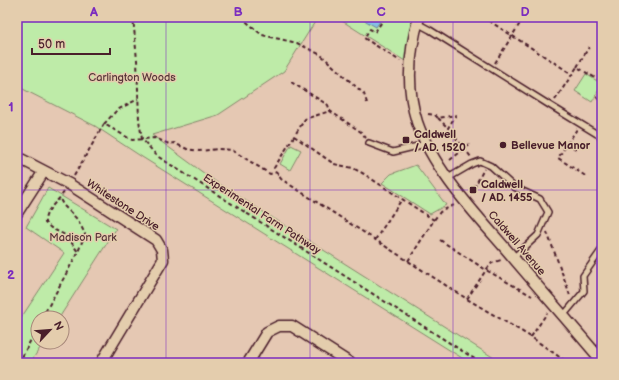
<svg xmlns="http://www.w3.org/2000/svg" width="619" height="380" font-family="'Balsamiq Sans',sans-serif">
<style>
.green{fill:#beeba8;stroke:#84856a}
.water{fill:#85c1e5;stroke:#6d809b}
.lines{fill:none;stroke-linecap:round;stroke-linejoin:round}
.lane-casing{stroke:#4a1f2b;stroke-width:8}
.street-casing{stroke:#4a1f2b;stroke-width:13}
.path{stroke:#4a1f2b;stroke-width:2;stroke-dasharray:4 3;stroke-linecap:butt}
.lane{stroke:#e4cdad;stroke-width:5}
.street{stroke:#e4cdad;stroke-width:10}
.grid{fill:none;stroke:#7b2cbf;stroke-width:1;stroke-opacity:0.55}
.poi-dot{fill:#4a1f2b;stroke:#e4cdad;stroke-width:1.5}
.labels{text-anchor:middle;dominant-baseline:central;stroke-width:3;stroke-linejoin:round;paint-order:stroke}
.park-label{font-size:11px;fill:#563338;stroke:#e4cdad}
.poi-label{font-size:11px;font-weight:bold;fill:#4a1f2b;stroke:#e4cdad;text-anchor:start}
.street-label{font-size:11px;fill:#4a1f2b;stroke:#e4cdad}
.neatline{fill:none;stroke:#7b2cbf;stroke-width:1.5}
.grid-label{font-size:13px;text-anchor:middle;font-weight:bold;fill:#7b2cbf}
</style>
<rect width="100%" height="100%" fill="#e5c8b3"/>
<filter id="ink" filterUnits="userSpaceOnUse"><feTurbulence type="fractalNoise" baseFrequency=".025" numOctaves="2"/><feDisplacementMap in="SourceGraphic" scale="8" xChannelSelector="R" yChannelSelector="G"/><feConvolveMatrix kernelMatrix="1 2 1 2 8 2 1 2 1" color-interpolation-filters="sRGB"/></filter>
<g filter="url(#ink)">
<path class="green" d="M17,17H318L284,71L218,115L152,135L216,182L502,363H470L142,157L95,126L17,86Z
M336,17H413L405,61Z
M586,74L602,84L592,102L575,91Z
M291,145L301,150L290,170L280,164Z
M416,165L446,205L430,214L382,183L391,174Z
M48,188L116,229L59,318H38V342H44L30,363H17V324L64,253L26,227Z"/>
<path class="water" d="M359,17H383L376,27Z"/>
<g class="lines">
<defs>
<path id="lane" d="M417,23L430,30L551,106L602,137
M369,143L393,152L426,144
M448,178L472,164L480,161L491,166L514,187L540,199L548,212L538,235L513,258
M563,316L584,291L583,276L602,249"/>
<path id="street" d="M419,17C409,51 406,88 417,122C433,169 473,211 505,248C537,286 570,323 602,361
M17,157L69,184L156,240L162,250L163,260L101,363
M17,213L44,171
M248,363L267,332L279,326H292L350,363"/>
</defs>
<use href="#lane" class="lane-casing"/>
<use href="#street" class="street-casing"/>
<path class="path" d="M133,17L137,60L139,120L142,139L157,156L481,363
M241,17L262,35L297,43L321,55L364,94L367,103
M385,17L375,32L370,29L364,38L400,61
M483,17L572,74
M495,63L524,17
M577,67L589,47
M291,82L328,105L330,111
M596,97L602,101
M555,100L577,67L602,82
M428,114L435,115L438,118L456,115L448,128L471,157
M438,118L448,128
M104,124L117,110L138,99
M577,129L558,158L587,177
M294,136L334,164L353,168L364,174L434,220
M366,138L361,132L330,111L305,119L274,168L281,179L467,299L531,337L568,363
M567,144L578,150
M450,160L467,147L469,143
M74,176L104,124L132,140L155,138L169,144L174,143L187,149L199,151L218,149L232,150L270,174L277,172
M474,188L484,169
M64,192C58,202 44,210 45,223L51,228L67,236L78,252
M547,232L568,289L570,296
M375,240L402,199
M440,240L486,270L532,296
M408,261L434,220L440,212L454,205
M467,299L486,270L492,263L501,260
M42,318L78,252L85,234L78,220L63,205L60,199
M599,335L602,333
M531,337L547,313
M19,363L38,326"/>
<use href="#lane" class="lane"/>
<use href="#street" class="street"/>
</g>
</g>
<path class="grid" d="M166,17V363M310,17V363M453,17V363M17,190H602"/>
<g class="poi-dot">
<rect x="402" y="136" width="8" height="8" rx="2"/>
<circle cx="503" cy="145" r="4"/>
<rect x="469" y="186" width="8" height="8" rx="2"/>
</g>
<g class="labels">
<g class="park-label">
<text x="132" y="77">Carlington Woods</text>
<text x="83" y="237">Madison Park</text>
</g>
<g class="poi-label">
<text x="414" y="134">Caldwell<tspan x="414" dy="13">/ AD. 1520</tspan></text>
<text x="511" y="145">Bellevue Manor</text>
<text x="481" y="184">Caldwell<tspan x="481" dy="13">/ AD. 1455</tspan></text>
</g>
<g class="street-label">
<text transform="translate(123 205) rotate(33)">Whitestone Drive</text>
<text transform="translate(262 214) rotate(33)">Experimental Farm Pathway</text>
<text transform="translate(517 243) rotate(49)">Caldwell Avenue</text>
</g>
</g>
<rect width="619" height="380" fill="none" stroke="#e4cdad" stroke-width="44"/>
<g transform="translate(50 330) rotate(64)"><circle r="19" fill="#e4cdad" stroke="#a68779"/>
<path d="M0-3L7 15L0 10L-7 15Z" fill="#4a1f2b"/>
<text y="-6" font-size="11" font-weight="bold" text-anchor="middle" fill="#4a1f2b">N</text>
</g>
<path d="M32 48v6h78v-6" fill="none" stroke="#4a1f2b" stroke-width="2"/>
<text x="38" y="48" font-size="12" fill="#4a1f2b" stroke="#e4cdad" stroke-width="3" paint-order="stroke">50 m</text>
<rect x="22" y="22" width="575" height="336" class="neatline"/>
<g class="grid-label">
<text x="94" y="16">A</text>
<text x="238" y="16">B</text>
<text x="381" y="16">C</text>
<text x="525" y="16">D</text>
<text x="11" y="111">1</text>
<text x="11" y="279">2</text>
</g>
</svg>
